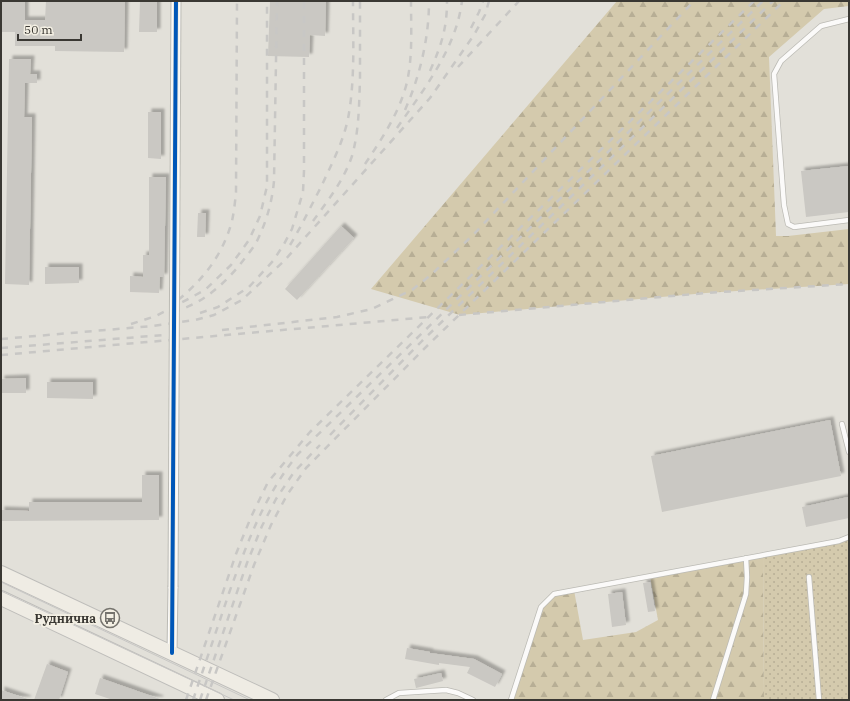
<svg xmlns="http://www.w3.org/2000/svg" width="850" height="701" font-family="'IBM Plex Serif',serif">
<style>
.forest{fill:url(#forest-firs)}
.park{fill:url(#park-dots)}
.building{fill:#cac8c3;filter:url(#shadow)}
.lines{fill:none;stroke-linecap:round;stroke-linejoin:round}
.service-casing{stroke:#bbbab4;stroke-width:6}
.minor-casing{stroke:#bbbab4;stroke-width:11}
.primary-casing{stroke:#bebdba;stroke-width:16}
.service{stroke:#fbfaf9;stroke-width:4.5}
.minor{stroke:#fbfaf9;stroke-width:9}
.primary{stroke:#efece4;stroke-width:14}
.tram{stroke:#c8c7c5;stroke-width:1}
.rail{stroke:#c8c7c5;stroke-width:2.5;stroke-dasharray:7 7;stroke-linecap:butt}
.minor-bridge-casing{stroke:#bbbab4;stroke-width:11;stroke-linecap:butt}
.minor-bridge{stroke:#fbfaf9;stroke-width:9}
.cycleway-casing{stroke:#f3efe3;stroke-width:6}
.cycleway{stroke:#0057b8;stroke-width:4}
.labels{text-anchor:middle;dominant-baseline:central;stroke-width:3.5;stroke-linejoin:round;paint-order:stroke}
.poi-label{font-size:12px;font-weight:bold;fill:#3a3833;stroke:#f3efe3;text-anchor:end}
</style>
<defs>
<pattern id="forest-firs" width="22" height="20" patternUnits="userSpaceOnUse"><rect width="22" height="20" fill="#d4caad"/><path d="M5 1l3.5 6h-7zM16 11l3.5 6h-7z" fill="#b7ae95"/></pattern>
<pattern id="park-dots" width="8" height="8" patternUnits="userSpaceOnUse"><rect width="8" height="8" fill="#d4caad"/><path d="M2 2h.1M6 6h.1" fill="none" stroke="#b7ae95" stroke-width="1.8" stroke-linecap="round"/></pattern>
<filter id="shadow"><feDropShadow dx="3.5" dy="-3.5" stdDeviation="1" flood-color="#0004"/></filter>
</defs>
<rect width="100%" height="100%" fill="#e2e0d9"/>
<path class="forest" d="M617,1H849V6L824,9L769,57L776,236H788L849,229V284L706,293L460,315L371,289Z
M763,555L764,700H511L541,607L554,594L574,590L583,640L636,632L658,620L650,576Z"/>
<path class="park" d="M849,537V700H764L763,555Z"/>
<path class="building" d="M1,1H25V20H45L46,1H125L124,52L55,51V46H15V32H1Z
M140,1H157V32H139Z
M270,1H326L325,36L310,35L309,57L268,56Z
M9,59H31L30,74H37V83H25L24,117H32L29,285L5,284Z
M148,112H161V159L148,158Z
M849,166V212L806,217L801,171Z
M149,177H166L164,277H160L159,293L130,292V276L143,277V255H149Z
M198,213H206L205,237H197Z
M341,226L354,238L297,300L285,289Z
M45,267H79V283L45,284Z
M26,378V393H1V379Z
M47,382H93V399L47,398Z
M830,420L841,476L662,512L651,456Z
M142,475H159V520L1,521V510L29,511V502H142Z
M848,497L849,518L806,527L802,507Z
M650,582L655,611L648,612L643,583Z
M622,592L626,625L612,627L608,594Z
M407,648L430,652V653L474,659L502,674L495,687L467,673L470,667L439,663V665L405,659Z
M47,664L68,672L59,700H34Z
M441,673L443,681L416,688L414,679Z
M100,678L160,699V700H113L95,694Z
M1,690L28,699L27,700H1Z"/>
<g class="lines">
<defs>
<path id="service" d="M849,19L821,26L781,61L774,74L784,205L788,224L794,227L849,220
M842,424L849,452
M809,577L819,700
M386,700L399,693L446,690L458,693L473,700
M511,700L541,607L554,594L839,541L849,537
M713,700L746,594L747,577L746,558"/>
<path id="minor" d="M172,653L173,587"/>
<path id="primary" d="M1,573L272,700
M1,598L217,700"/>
</defs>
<use href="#service" class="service-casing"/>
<use href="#minor" class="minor-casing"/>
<use href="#primary" class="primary-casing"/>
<use href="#service" class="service"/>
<use href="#minor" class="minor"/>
<use href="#primary" class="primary"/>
<path class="tram" d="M1,582L250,700
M1,591L234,700"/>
<path class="rail" d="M471,28L479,12L483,1
M458,67L519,1
M430,71C441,46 447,29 447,1
M405,110C420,76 429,38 429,1
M397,128C424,89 456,49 462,1
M365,164C381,140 398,115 406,86C413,59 411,29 411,1
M313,221C327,202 344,180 352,156C359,131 359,106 360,80C360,54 360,27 360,1
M290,245C301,227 311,206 321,187C332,163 345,139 349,113C355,76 353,38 353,1
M178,300C204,279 223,254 232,221C234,212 235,202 236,193L237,1
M173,312C203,304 227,282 245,258C249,253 253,248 256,243C266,223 272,203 274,181L277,1
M200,313L218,307L249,287L273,261L284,244L292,229L303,192L304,171V1
M459,315L706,293L849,284
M131,324L156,316L205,290L231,265L249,240L260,216L267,186V1
M222,330L337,317L372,309L412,290L432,274L474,234L694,1
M1,339L152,326L195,320L214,315L242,300L284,261L430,98L474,35L485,15L489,1
M1,348L164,335
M1,355L429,317
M330,435L422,341L773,1
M186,700L236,554L251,517L268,482L310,432L754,1
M193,700C205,664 217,629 229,593C248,541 263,498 298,454L763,1
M200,700L247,563L262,526L276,499L294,472L320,445
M206,700L254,565L271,525L287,495L306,468L429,344L784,1"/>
<defs>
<path id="minor-bridge" d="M173,587L176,1"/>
</defs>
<use href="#minor-bridge" class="minor-bridge-casing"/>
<use href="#minor-bridge" class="minor-bridge"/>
<defs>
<path id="cycleway" d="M172,653L176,1"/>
</defs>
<use href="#cycleway" class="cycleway-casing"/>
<use href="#cycleway" class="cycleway"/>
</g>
<defs>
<symbol id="bus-ring" viewBox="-11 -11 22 22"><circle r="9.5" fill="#f3efe3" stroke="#75736d" stroke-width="1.5"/><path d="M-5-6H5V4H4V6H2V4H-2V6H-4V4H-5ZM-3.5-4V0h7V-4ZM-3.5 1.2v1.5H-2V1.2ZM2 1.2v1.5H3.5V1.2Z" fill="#75736d"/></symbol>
</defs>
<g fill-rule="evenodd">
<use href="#bus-ring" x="99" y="607" width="22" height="22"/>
</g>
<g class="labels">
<g class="poi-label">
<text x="96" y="618">Руднична</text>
</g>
</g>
<rect width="850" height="701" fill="none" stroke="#3a3833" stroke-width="4"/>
<path d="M18 34v6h63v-6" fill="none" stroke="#3a3833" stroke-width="2"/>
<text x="24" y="34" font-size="12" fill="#3a3833" stroke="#f3efe3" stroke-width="3" paint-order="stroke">50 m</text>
</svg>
